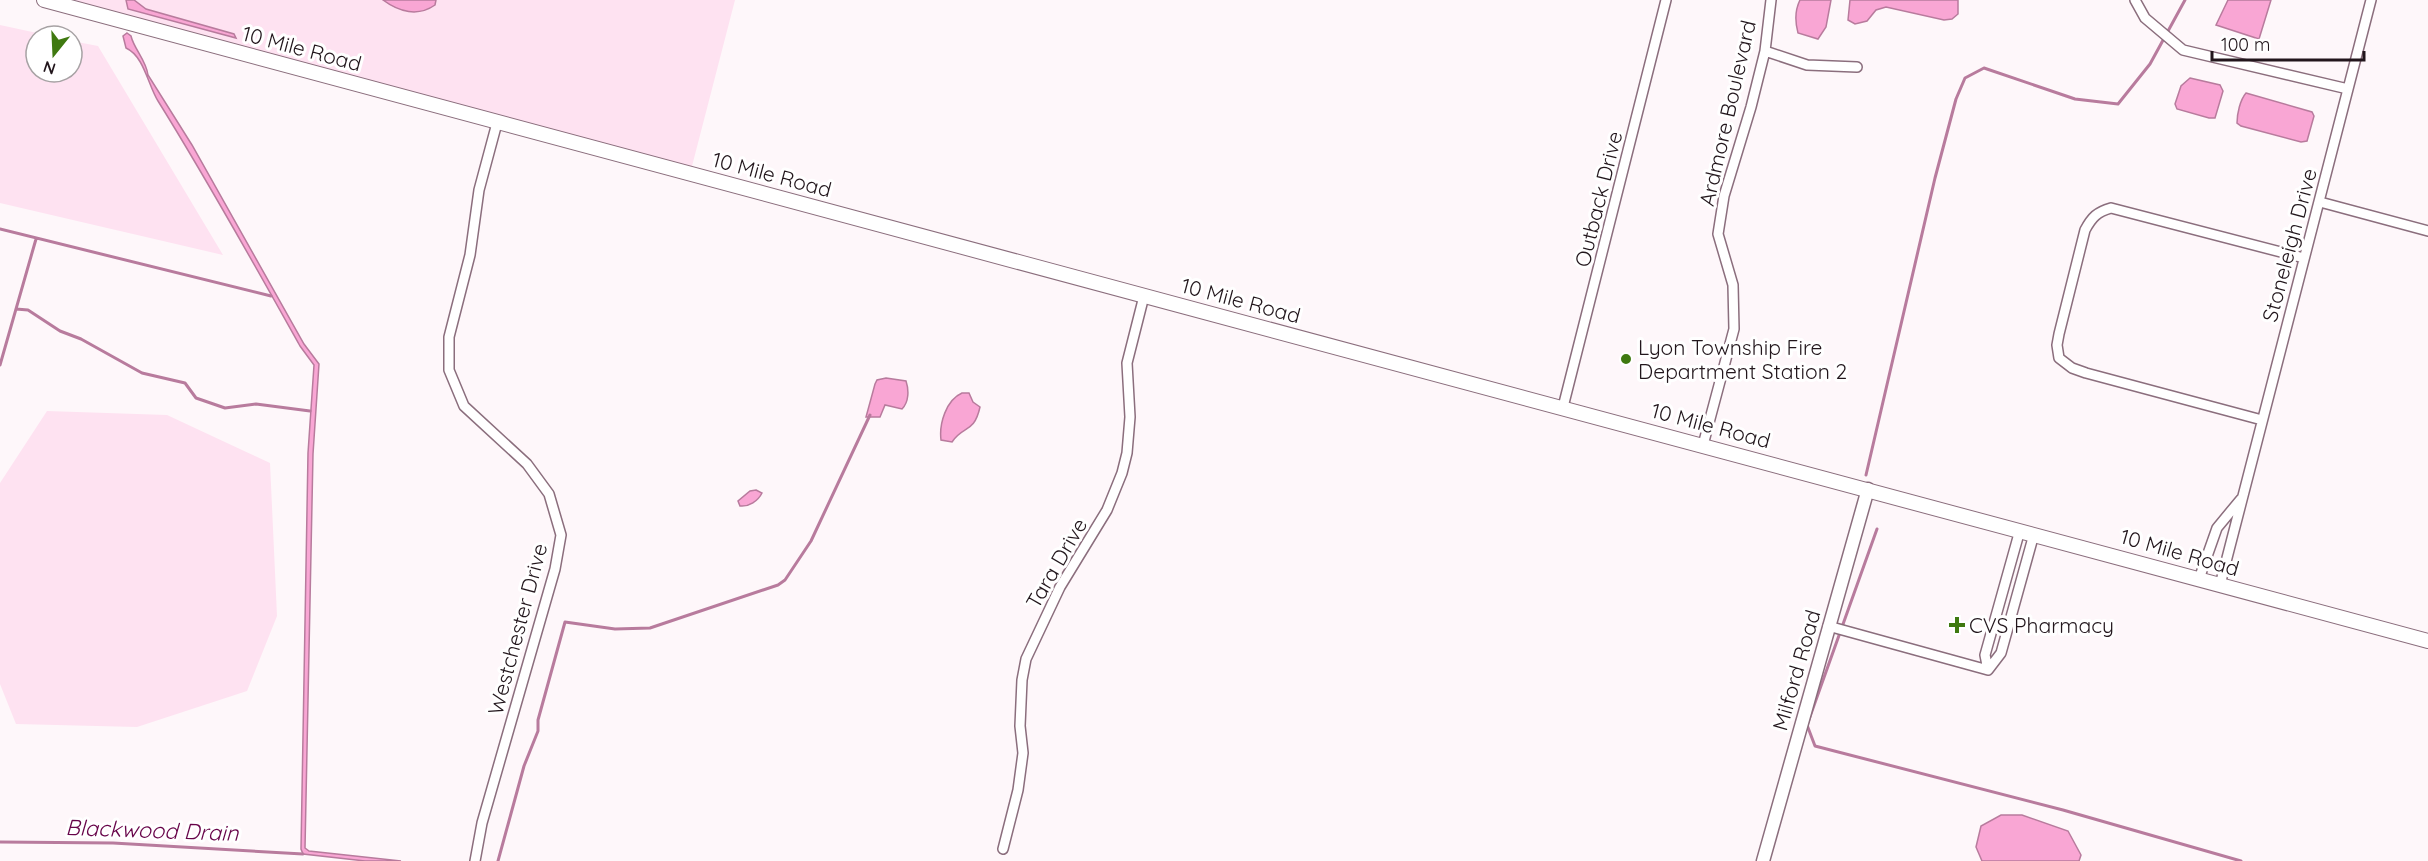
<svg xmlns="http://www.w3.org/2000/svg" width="2428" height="861" font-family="Quicksand,sans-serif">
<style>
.green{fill:#fee2f1}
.water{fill:#f9a6d4;stroke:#b87b9d;stroke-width:1.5}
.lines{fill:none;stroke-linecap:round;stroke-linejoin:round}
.stream{stroke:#b87b9d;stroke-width:3}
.minor-casing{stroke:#8b6e7d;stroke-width:12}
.tertiary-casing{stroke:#8b6e7d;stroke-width:15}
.secondary-casing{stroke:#8b6e7d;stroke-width:16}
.minor{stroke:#fff;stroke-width:9}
.tertiary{stroke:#fff;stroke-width:12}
.secondary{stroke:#fff;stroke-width:14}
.poi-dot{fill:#3f7910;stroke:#fff;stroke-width:2}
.labels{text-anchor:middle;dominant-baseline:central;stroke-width:6;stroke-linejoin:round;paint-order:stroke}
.street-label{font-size:21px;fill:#22161c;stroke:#fff}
.poi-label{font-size:21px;fill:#22161c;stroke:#fff;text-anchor:start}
.water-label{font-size:22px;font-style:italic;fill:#670349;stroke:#fff}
</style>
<rect width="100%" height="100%" fill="#fef7fa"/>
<path class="green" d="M70,0H735L691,170Z
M0,25L51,36H36V72H72V41L98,46L223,255L0,203Z
M47,411L167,415L270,463L277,616L247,691L137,727L16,724L0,684V483Z"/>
<path class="water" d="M126,0H134L146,9L234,34L236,38L128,9Z
M383,0H436L435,5C418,17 399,12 383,0Z
M1800,0H1831L1826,27L1818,39L1798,33C1795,22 1795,10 1800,0Z
M1850,0H1958V14L1952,19L1944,20L1886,7L1876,10L1867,21L1855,24L1848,20Z
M2228,0H2271L2259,39L2216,25Z
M127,33L131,36C134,49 146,60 148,75L192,145L304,344L319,364L313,454L305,848L309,851L401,861H365L303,854L301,849L308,453L314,365L300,346C254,264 208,181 158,101C148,85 144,56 126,48L123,36Z
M2190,78L2220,85L2223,91L2215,118H2209L2177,109L2175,104L2181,86Z
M2246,93L2312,112L2314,116L2307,141L2301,142L2241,126L2237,123C2237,114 2240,100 2246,93Z
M886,378L906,381C909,390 909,402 902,409L885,405L880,417H866L875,384L877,380Z
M962,393H969L973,402L980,407C974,434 963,425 952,442L941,440C939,424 946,400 962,393Z
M756,490L762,493C758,501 749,507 740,506L738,501L750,491Z
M2001,815H2022L2068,831L2081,855L2079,861H1982L1976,847L1981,826Z"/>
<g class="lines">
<path class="stream" d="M0,229L271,296
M16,309L28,310L60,331L81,339L142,373L185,383L196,398L225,408L256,404L310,411
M0,365L36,239
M1866,475L1935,178L1956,99L1965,78L1984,68L2075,99L2118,104L2150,64L2185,0
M1877,529L1807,725L1815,746L2063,810L2241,861
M0,842L113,843L303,854
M498,861L524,766L538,731V720L565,622L615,629L650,628L778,585L785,580L811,541L870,415"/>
<defs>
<path id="minor" d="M2135,0L2145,18L2183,50L2348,89
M1765,51L1807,65L1857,67
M2320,202L2428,231
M1563,407L1666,0
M2262,420L2086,373L2072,368L2059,358L2057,345L2059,334L2085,230C2092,217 2097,212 2111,208L2304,258
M1703,445L1734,329L1733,285L1718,234L1724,196L1751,107L1765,51L1771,0
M2020,530L1985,655L1988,670L2001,653L2034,534
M2199,579L2217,528L2241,499
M2220,585L2371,0
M1828,626L1988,670
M1003,849L1018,790L1023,753L1020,726L1022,680L1026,659L1060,587L1107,510L1122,473L1127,453L1130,417L1127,363L1144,296
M475,861L482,823L555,569L561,535L549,494L527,464L464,406L449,370V337L470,255L479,190L497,123"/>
<path id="tertiary" d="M1763,861L1868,489"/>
<path id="secondary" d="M44,0L2428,641"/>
</defs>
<use href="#minor" class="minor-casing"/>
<use href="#tertiary" class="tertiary-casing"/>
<use href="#secondary" class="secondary-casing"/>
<use href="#minor" class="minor"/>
<use href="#tertiary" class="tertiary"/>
<use href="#secondary" class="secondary"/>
</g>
<g class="poi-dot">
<circle cx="1626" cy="359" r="6"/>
<path d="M1954 616h6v6h6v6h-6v6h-6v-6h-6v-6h6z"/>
</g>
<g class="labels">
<g class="street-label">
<text transform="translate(302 48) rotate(15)">10 Mile Road</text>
<text transform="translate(1727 113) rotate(-77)">Ardmore Boulevard</text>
<text transform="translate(772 174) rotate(15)">10 Mile Road</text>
<text transform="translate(1598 199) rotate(-76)">Outback Drive</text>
<text transform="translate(2289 245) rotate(-75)">Stoneleigh Drive</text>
<text transform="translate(1241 300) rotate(15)">10 Mile Road</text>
<text transform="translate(1711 425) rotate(15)">10 Mile Road</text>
<text transform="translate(2180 552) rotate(16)">10 Mile Road</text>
<text transform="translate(1056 563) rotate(-60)">Tara Drive</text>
<text transform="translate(517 629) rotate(-75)">Westchester Drive</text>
<text transform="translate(1796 670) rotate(-74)">Milford Road</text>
</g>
<g class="poi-label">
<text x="1638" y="347">Lyon Township Fire<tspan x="1638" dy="24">Department Station 2</tspan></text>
<text x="1969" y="625">CVS Pharmacy</text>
</g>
<g class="water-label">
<text transform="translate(152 830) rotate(2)">Blackwood Drain</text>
</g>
</g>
<g transform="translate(54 54) rotate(198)"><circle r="28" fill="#ffffff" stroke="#a7a2a4" stroke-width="1.5"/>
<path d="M0-4.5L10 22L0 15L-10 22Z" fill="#3f7910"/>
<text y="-9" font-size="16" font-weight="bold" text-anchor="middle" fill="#22161c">N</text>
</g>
<path d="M2212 51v9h152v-9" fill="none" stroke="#22161c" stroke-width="3"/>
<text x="2221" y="51" font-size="18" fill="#22161c" stroke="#ffffff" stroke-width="4.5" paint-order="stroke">100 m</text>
</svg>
